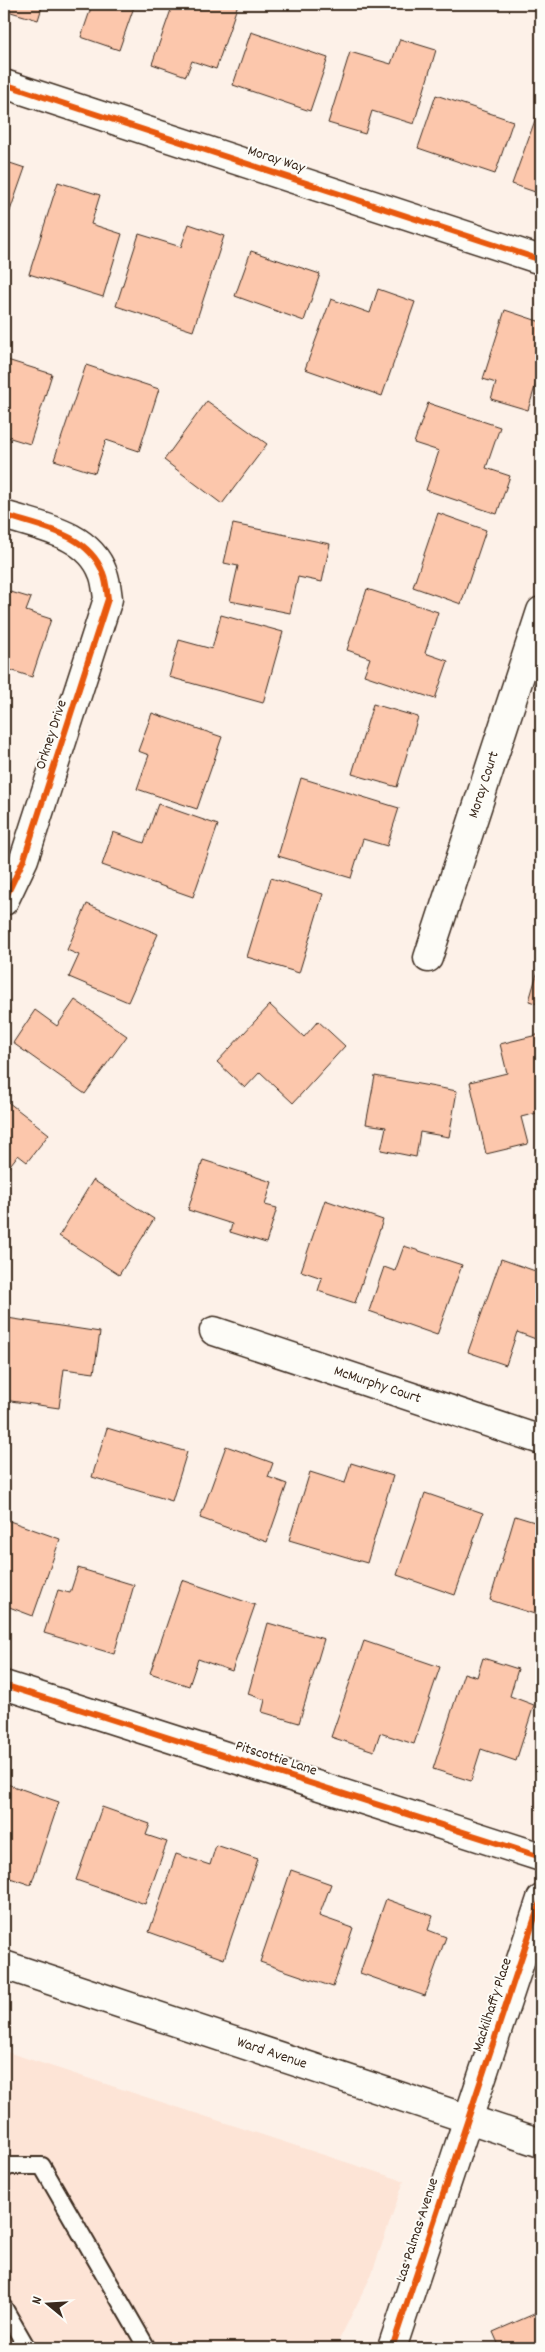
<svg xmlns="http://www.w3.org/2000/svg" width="545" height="2352" font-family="Dekko,sans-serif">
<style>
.built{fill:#fde4d6}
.building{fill:#fcc7ac;stroke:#3b2a1e}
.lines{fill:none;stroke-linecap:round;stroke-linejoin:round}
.service-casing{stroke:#3b2a1e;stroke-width:20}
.minor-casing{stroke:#3b2a1e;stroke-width:31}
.tertiary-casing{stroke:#3b2a1e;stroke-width:31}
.secondary-casing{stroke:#3b2a1e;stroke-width:31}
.service{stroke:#fdfcf7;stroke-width:16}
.minor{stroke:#fdfcf7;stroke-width:28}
.tertiary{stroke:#fdfcf7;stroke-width:28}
.secondary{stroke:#fdfcf7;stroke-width:28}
.cycleway-casing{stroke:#fdfcf7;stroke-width:9}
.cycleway{stroke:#e8590c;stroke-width:6}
.labels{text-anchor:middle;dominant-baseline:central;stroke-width:4;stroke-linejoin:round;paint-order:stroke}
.street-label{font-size:15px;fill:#3b2a1e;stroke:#fdfcf7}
</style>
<rect width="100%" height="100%" fill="#fdf1e8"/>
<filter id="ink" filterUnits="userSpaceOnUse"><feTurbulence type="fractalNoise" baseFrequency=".02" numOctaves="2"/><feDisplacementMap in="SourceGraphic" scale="10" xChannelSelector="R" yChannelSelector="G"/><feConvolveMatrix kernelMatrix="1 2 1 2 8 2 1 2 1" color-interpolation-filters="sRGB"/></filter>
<g filter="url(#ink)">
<path class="built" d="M4,2051L404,2181L371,2276L335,2348H4Z"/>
<path class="building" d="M4,4H43L38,20L4,10Z
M78,4H135L119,50L81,37L91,8Z
M173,4H238L216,69L192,61L186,76L152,64Z
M251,32L328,58L310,111L233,85Z
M400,39L436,50L414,124L372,111L365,134L328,123L350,52L391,64Z
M436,95L513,121L495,174L418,148Z
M538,112L541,114V194L512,184Z
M4,161L25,168L4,228Z
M58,182L100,195L91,224L122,234L103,297L29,274Z
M189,224L224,236L193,331L116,306L139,234L181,247Z
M251,251L320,274L304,321L235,296Z
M378,289L415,302L382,396L305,369L331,299L370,313Z
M505,310L541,322V367L528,410L491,399L496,383L483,379Z
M4,359L52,374L30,444L4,436Z
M86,365L159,389L139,451L106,440L95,473L54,460Z
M207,401L267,444L222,504L164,460Z
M428,403L500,427L486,468L510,476L497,514L426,490L439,451L414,443Z
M438,513L486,530L461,604L413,587Z
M233,524L330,544L322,582L298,577L290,613L230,601L238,566L224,563Z
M367,589L438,612L425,653L448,661L435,699L364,675L370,658L347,650Z
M4,590L31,598L26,611L51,619L32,677L4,668Z
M221,615L283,632L263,703L169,677L179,640L212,649Z
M373,704L418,717L397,787L352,774Z
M152,713L222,737L197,809L137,789L149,755L138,751Z
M301,778L399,808L387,846L363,839L351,878L278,856Z
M158,804L218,825L193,897L102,865L113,832L144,843Z
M271,878L323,894L299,973L247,957Z
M87,904L158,934L128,1002L69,977L79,955L67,950Z
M541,960V1005L529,1001Z
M75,1000L127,1036L85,1094L13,1043L35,1010L57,1026Z
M270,1005L304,1037L318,1021L345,1046L293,1103L260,1072L245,1088L217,1062Z
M541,1034V1112L521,1117L528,1144L486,1154L470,1082L507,1073L500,1044Z
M375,1076L457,1091L449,1137L420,1132L416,1157L381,1150L386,1127L366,1124Z
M4,1099L49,1134L27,1162L18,1155L4,1173Z
M203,1160L272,1182L265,1205L277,1208L266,1243L230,1232L232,1224L188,1210Z
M93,1180L154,1219L119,1275L59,1236Z
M325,1200L383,1220L355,1303L318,1291L322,1278L301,1271Z
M404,1246L462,1265L437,1335L369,1311L384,1267L395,1271Z
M501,1259L541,1273V1341L517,1332L506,1365L468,1352Z
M7,1318L100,1332L94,1373L64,1369L59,1408L4,1400V1339Z
M107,1428L187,1452L172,1501L92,1477Z
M226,1446L273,1463L268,1477L287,1484L267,1542L200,1518Z
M351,1463L393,1476L367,1563L289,1540L310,1472L345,1483Z
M425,1493L483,1513L455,1595L397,1575Z
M515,1516L541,1524V1616L490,1600Z
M4,1519L60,1539L33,1616L4,1605Z
M78,1568L134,1585L114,1654L44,1633L58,1590L70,1593Z
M182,1580L255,1605L232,1671L198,1659L189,1686L150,1673Z
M268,1623L324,1639L299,1723L262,1712L265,1700L248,1694Z
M364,1641L440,1667L414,1744L380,1733L374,1751L331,1737Z
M483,1658L518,1669L510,1696L534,1705L516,1761L481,1749L471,1781L433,1769L464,1673L477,1677Z
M4,1783L59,1802L31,1885L4,1876Z
M102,1807L150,1824L146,1835L167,1842L145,1904L76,1880Z
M216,1845L258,1859L224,1959L149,1932L176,1854L210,1865Z
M291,1870L331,1884L319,1916L353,1928L333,1987L260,1962Z
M386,1899L433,1916L428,1930L446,1937L425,1996L360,1973Z
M541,2311V2348H500L493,2332Z"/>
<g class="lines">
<defs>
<path id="service" d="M4,2169L10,2166H42L147,2348
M4,2308L27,2348"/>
<g id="minor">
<path d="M4,84L541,260"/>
<path d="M4,515C40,527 88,533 103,573C106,580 107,591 108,599L24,859L4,901"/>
<path id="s1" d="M428,958L541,611"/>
<path id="s2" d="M214,1331L541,1440"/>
<path d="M4,1685L541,1857"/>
<path d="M468,2119L541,1899"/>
</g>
<path id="tertiary" d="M392,2348L468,2119"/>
<g id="secondary">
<path id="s3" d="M4,1965L541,2143"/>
</g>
</defs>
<use href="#service" class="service-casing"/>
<use href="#minor" class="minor-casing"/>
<use href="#tertiary" class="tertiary-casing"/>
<use href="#secondary" class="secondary-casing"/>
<use href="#service" class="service"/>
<use href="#minor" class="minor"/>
<use href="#tertiary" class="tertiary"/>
<use href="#secondary" class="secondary"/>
<defs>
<path id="cycleway" d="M4,84L541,260
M4,515C40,527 88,533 103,573C106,580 107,591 108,599L24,859L4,901
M4,1685L541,1857
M392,2348L541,1899"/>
</defs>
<use href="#cycleway" class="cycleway-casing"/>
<use href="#cycleway" class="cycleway"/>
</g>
</g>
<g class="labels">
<g class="street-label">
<text transform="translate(276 160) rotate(18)">Moray Way</text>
<text transform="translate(52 735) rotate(-72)">Orkney Drive</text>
<text stroke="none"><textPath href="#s1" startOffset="182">Moray Court</textPath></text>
<text stroke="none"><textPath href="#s2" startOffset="172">McMurphy Court</textPath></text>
<text transform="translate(276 1759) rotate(18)">Pitscottie Lane</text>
<text transform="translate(493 2005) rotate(-72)">Mackilhaffy Place</text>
<text stroke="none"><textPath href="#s3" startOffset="282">Ward Avenue</textPath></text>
<text transform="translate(418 2230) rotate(-72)">Las Palmas Avenue</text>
</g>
</g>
<rect width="545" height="2352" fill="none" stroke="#fdfcf7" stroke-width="20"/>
<rect x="10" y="10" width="525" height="2332" fill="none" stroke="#3b2a1e" stroke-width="2" filter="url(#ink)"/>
<g transform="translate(48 2304) rotate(288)" stroke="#fdfcf7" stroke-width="4" paint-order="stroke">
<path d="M0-4L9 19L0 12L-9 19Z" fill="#3b2a1e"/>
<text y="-8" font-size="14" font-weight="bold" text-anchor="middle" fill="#3b2a1e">N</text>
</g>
</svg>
